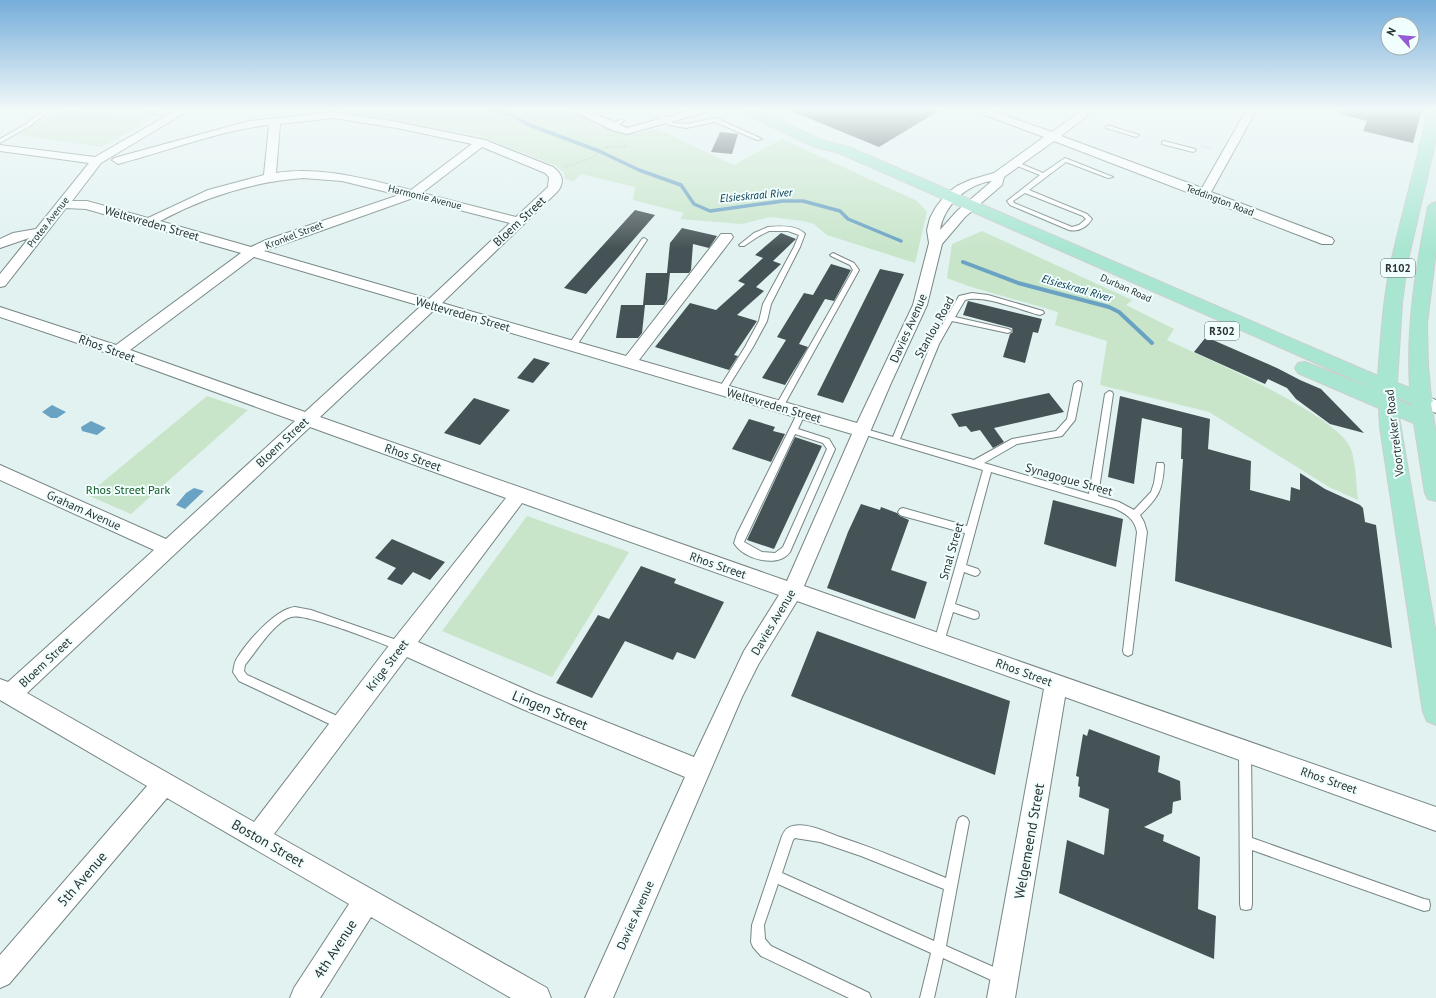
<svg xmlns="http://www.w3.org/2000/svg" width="1436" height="998" font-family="'PT Sans',sans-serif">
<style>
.green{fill:#c8e5ca}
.water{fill:#6aa2c4}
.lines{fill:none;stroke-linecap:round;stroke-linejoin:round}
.stream-far1{stroke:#6aa2c4;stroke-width:3.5}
.stream{stroke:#6aa2c4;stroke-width:4}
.building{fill:#465356}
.service-casing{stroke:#778685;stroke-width:2}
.minor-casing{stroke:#778685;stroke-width:2}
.primary-casing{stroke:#cccece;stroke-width:2}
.path{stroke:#889393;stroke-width:1.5;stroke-dasharray:0.5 2;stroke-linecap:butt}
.service{fill:#fff;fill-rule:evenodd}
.minor{fill:#fff;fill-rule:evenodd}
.primary{fill:#a9e6d2;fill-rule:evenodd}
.labels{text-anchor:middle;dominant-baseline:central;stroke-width:4;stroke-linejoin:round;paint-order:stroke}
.far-street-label{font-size:10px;fill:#2c3232;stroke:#f1fefe}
.far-water-label{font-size:11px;font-style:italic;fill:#003249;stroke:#f1fefe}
.shield{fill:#f1fefe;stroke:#676f6f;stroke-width:1}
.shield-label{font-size:11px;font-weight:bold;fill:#2c3232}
.street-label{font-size:12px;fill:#2c3232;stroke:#f1fefe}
.park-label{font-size:12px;fill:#125824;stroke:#f1fefe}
.near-street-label{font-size:14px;fill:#2c3232;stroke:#f1fefe}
</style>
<rect width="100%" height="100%" fill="#e1f2f1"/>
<path class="green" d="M62,109H66L150,120L102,147L18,135Z
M128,109H170L157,116Z
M341,109H567L615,132L635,134L657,129L734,165L782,139L917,201L927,212L915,263L827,235L814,224L803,221L770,217L742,224L680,219L684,213L633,200L635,187L581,174L574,181L565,179L564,173L556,166L480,136L343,111Z
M982,231L1132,300L1126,305L1174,329L1167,340C1203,357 1339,415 1351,449C1356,464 1356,484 1358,500L1329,487L1209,412L1100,385L1107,341L1055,325L1058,312L968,286L947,278L952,244Z
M207,396L248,410L131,514L87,495Z
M527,516L629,552L552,677L442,631Z"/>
<path class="water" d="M52,405L66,412L57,418H51L42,412Z
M91,421L106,428L97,435L82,431L81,427Z
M194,488L204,491L185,509L176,505L186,493Z"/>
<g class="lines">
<path class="stream-far1" d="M486,109L512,115L527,124L599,151L639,170L681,185L694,204L710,211L783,201H803L840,211L848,219L901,241"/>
<path class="stream" d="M963,262L1018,283L1109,307L1119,312L1152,343"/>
</g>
<path class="building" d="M786,109H942L879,147Z
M1341,109H1422L1413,143L1363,131L1367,121L1340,114Z
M720,132L738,134L732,154L711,152Z
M635,210L655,215L586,294L564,288Z
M682,228L717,236L709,248L693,244L691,270L689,273H667L670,243Z
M781,233L796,239L773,261L781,264L756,287L764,291L737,315L757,321L734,355L738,356L729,370L655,347L690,303L716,310L745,284L738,281L763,258L755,255Z
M831,264L851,270L834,301L825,299L799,344L808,347L785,385L762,378L786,340L777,337L804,293L813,295Z
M880,269L904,274L843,403L817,395Z
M646,273H670L667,300L664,305H643Z
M968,301L1042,319L1038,333L1033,332L1025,363L1003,357L1010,334L1013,332L1012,328L963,315Z
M621,305H645L642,333L638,338H616Z
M1206,337L1277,368L1300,380L1321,389L1364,433L1330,424L1296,399L1287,388L1268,379L1265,384L1194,352Z
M534,358L550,363L533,383L517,378Z
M1049,393L1064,412L994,428L1004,442L993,448L980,430L971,432L966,426L959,427L951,414Z
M1120,396L1210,419L1208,449L1251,461L1250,490L1290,501L1291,487L1300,490V473L1325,489L1360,505L1363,508L1365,522L1376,525L1392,648L1175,581L1183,459H1181L1182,428L1142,418L1134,484L1108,477Z
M474,398L510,410L480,445L444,433Z
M749,419L775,427L773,431L785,434L771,462L732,449Z
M795,437L822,446L774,549L747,540Z
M1053,500L1123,519L1116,567L1044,544Z
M861,504L880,510L881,507L897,513L900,516L909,520L891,570L927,582L915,619L827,588L848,532Z
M392,539L445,562L430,580L413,572L402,585L387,579L396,568L375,558Z
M641,566L676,579L674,583L724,602L695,659L677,652L673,660L625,641L592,698L556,683L598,615L609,619Z
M817,631L1010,701L995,775L791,696Z
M1089,729L1160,756L1158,772L1180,781L1181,800L1173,802L1172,813L1144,827L1164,835L1163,841L1200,857L1198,909L1216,916L1214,959L1059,893L1067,840L1104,855L1109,809L1079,797L1080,787L1078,786L1079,777L1076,776L1083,734L1087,736Z"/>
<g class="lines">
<defs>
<path id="service" d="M45,109H51L30,126L0,143V139L26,124Z
M661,114L673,123L686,124L716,118L762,139L757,140L715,122L686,128L669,125L659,117L658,116Z
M621,119L624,121L623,122L613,127L608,126Z
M1106,126H1110L1139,135L1136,137L1106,128Z
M1164,141L1195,149L1196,150L1193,152L1162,144V142Z
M1065,158L1113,177L1108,178L1066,162L1029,190L1087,214L1092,219C1087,227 1079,232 1069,230L1010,205L1007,201L1040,175L1015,165V163H1019L1043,173ZM1025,193L1083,216L1086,219L1079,225L1072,227L1014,203L1013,201Z
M768,227C779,226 797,225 805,234L800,247L771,304L767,321L753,347L725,392H719L718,390L745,347L759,321L763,304L794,247L799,235L788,231H769L759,236L744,246H740L739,245L754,233Z
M644,238L647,240L575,348H569V344L642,239Z
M833,253L854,263L859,270L782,409H776L775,407L853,270L850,265L831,256L830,255Z
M972,293L988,295L1043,311L1044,313L1040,315C1020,310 983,294 965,300L955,317L1008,329L1012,331L1008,333L952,321L939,344L900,439L974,460L1012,439L1056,431L1067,419L1074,384L1078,381L1081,382L1082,384L1075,420L1062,436L1017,444L984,463L1089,494L1105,394L1109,391L1112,392L1113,394L1098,496L1119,502L1134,510L1151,492L1154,483L1157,463H1163L1164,465C1163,490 1158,498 1140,515L1144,522L1147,532L1132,654L1128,656L1124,654L1123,651L1137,532C1135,519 1125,513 1114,508L991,472L966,565L978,569L980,572L978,575L975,576L964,572L955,604L978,612L979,615L978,618L974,619L953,612L943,645L939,647L935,645L934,642L965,533L903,516L900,515L898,512L900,509L903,508L967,526L983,470L859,433L858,431L862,428L893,437L931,344L959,296Z
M801,411L805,414L798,429L829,439L835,449L790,552C778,569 743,559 734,543L737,534L797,414ZM795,434L823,443L827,449L783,547L775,553L762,552L744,542Z
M295,607L311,610L405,643L406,646L405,649L401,651C383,644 305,612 291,617C274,622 256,652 245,665L244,671L247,675L346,720L348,724L346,728L342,729L338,728L239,681L233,672C234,668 234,664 236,660C246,643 275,609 295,607Z
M1245,744L1249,746L1251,750L1252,838L1424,899L1429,900L1430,905L1429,910L1424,911L1252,850V904L1251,909L1246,910L1241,909L1240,904L1239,750L1241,746Z
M963,816L967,818L969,822L946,946L1007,973L1009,978L1007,983L1002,985L943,958L934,998H920L931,953L778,884L764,925L765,939L771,946L869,993L871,998H849L761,956L753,947L751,942L752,925L782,836C784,831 787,827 793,826C807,823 824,831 837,836C874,848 910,863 946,878L957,822L959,818ZM795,838L820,842L861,856L944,889L934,941L782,873L793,840Z"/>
<path id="minor" d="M178,109H191L101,163L72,201H87L148,218L208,190L264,175L269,125C217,131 168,151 118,164L112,160L114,158L249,121L333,112L397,122L485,140L553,167C562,174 565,181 558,191L442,303L626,356L721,234H731L733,237L731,240L639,360L857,423L913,305L929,243L927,230L930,218L936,207L946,194L957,186L970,180L994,173L1044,137L974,111L973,109H987L1052,132L1084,109H1096L1061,136L1202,188L1247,109H1257L1211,192L1332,238L1334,241L1332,244H1322L1054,141L1004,177L1002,185L965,217L942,244L927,305L891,383L804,586L1436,807V831L1065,697L1015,998H987L1044,689L797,601L758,665L742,697L613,998H585L685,777L520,708L407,657L274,834L547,988L551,998H511L371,917L320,998H290L294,988L349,904L167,798L9,984L0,988V955L147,786L0,700V679L8,682L154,550L0,480V465L166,539L295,421L113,355L0,317V307L116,345L241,253L86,209L66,208L5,286L0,287V274L29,238L0,248V239L13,233L36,229L89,163L0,151V145L95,157ZM333,118L397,128L472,144L411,190C366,179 323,166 276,173L280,124ZM482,147L545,173L549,177L548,187L516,217L422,193ZM303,178L342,181L399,195L266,240L251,247L160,221C205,197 251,182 303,178ZM992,181L957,211L940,230C944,205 967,184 992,181ZM413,198L510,223L429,299L264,251ZM254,257L421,306L305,412L130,350ZM434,310L852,434L787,581L320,417ZM310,427L506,498L394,639L254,822L27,693ZM522,503L779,595L744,651L694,757L536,694L418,642Z
M572,109H585L627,128L695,109H711L710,111L627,134L612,130L573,111Z
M1423,395L1436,400V413L1417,405L1415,401L1417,397Z"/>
<path id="primary" d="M737,109H754L825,141L849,147L1378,376C1381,338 1383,300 1391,263C1402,212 1418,161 1428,109H1436V139L1407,264L1402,303L1397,383L1410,388C1406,326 1416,268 1428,207L1431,204L1436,202V250L1427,324L1428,366L1431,397L1433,401L1431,403L1436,434V501L1428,499L1425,493L1414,423L1399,417L1436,634V725L1427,721L1423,712L1380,427L1379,408L1298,373L1295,368L1298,363L1305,362L1377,390L839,153L815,147L739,112ZM1398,398L1412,404V406L1398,400Z"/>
</defs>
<use href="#service" class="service-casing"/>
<use href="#minor" class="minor-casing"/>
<use href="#primary" class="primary-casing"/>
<path class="path" d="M1202,146L1214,149
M565,167L591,158L606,147H626L622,143"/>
<use href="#service" class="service"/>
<use href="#minor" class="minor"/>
<use href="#primary" class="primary"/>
</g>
<linearGradient id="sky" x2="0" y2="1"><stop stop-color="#75adda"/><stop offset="0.44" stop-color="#f2f9f9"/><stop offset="1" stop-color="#f2f9f9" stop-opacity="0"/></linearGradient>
<rect width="1436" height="249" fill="url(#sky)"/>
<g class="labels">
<g class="far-street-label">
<text transform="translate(425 197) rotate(14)">Harmonie Avenue</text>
<text transform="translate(1220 200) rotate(21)">Teddington Road</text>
<text transform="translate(48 222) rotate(-52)">Protea Avenue</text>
<text transform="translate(294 235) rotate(-21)">Kronkel Street</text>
<text transform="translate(1126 288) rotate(24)">Durban Road</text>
</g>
<g class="far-water-label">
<text transform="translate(756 195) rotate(-5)">Elsieskraal River</text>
<text transform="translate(1077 288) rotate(16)">Elsieskraal River</text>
</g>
<g class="shield">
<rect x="1381" y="259" width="34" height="18" rx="3"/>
<rect x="1205" y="322" width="34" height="18" rx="3"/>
</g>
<g class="shield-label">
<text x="1398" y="268">R102</text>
<text x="1222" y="331">R302</text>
</g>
<g class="street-label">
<text transform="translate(519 221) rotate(-43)">Bloem Street</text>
<text transform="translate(152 223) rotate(16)">Weltevreden Street</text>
<text transform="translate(463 314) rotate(16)">Weltevreden Street</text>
<text transform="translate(934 327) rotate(-61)">Stanlou Road</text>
<text transform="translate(908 328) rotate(-66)">Davies Avenue</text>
<text transform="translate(107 348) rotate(20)">Rhos Street</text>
<text transform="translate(774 405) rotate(16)">Weltevreden Street</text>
<text transform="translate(1394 433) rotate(-97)">Voortrekker Road</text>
<text transform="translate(282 442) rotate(-43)">Bloem Street</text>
<text transform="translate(413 457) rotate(20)">Rhos Street</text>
<text transform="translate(1069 479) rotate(16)">Synagogue Street</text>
<text transform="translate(84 510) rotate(24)">Graham Avenue</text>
<text transform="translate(951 551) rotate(-74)">Smal Street</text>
<text transform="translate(718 565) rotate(19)">Rhos Street</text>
<text transform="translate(773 622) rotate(-59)">Davies Avenue</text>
<text transform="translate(45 662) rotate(-43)">Bloem Street</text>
<text transform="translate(387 665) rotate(-53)">Krige Street</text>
<text transform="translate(1024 672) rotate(20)">Rhos Street</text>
<text transform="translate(1329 780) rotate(19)">Rhos Street</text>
<text transform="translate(635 915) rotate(-66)">Davies Avenue</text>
</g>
<g class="park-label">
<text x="128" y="489">Rhos Street Park</text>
</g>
<g class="near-street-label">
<text transform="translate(550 710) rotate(23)">Lingen Street</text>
<text transform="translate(1029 841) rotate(-80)">Welgemeend Street</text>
<text transform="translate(268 843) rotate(30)">Boston Street</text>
<text transform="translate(82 879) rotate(-49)">5th Avenue</text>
<text transform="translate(335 949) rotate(-57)">4th Avenue</text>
</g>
</g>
<g transform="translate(1400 36) rotate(297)"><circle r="19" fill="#f1fefe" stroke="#a2acac"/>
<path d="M0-3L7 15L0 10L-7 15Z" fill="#945cd4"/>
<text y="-6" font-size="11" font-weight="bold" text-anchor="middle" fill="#2c3232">N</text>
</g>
</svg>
